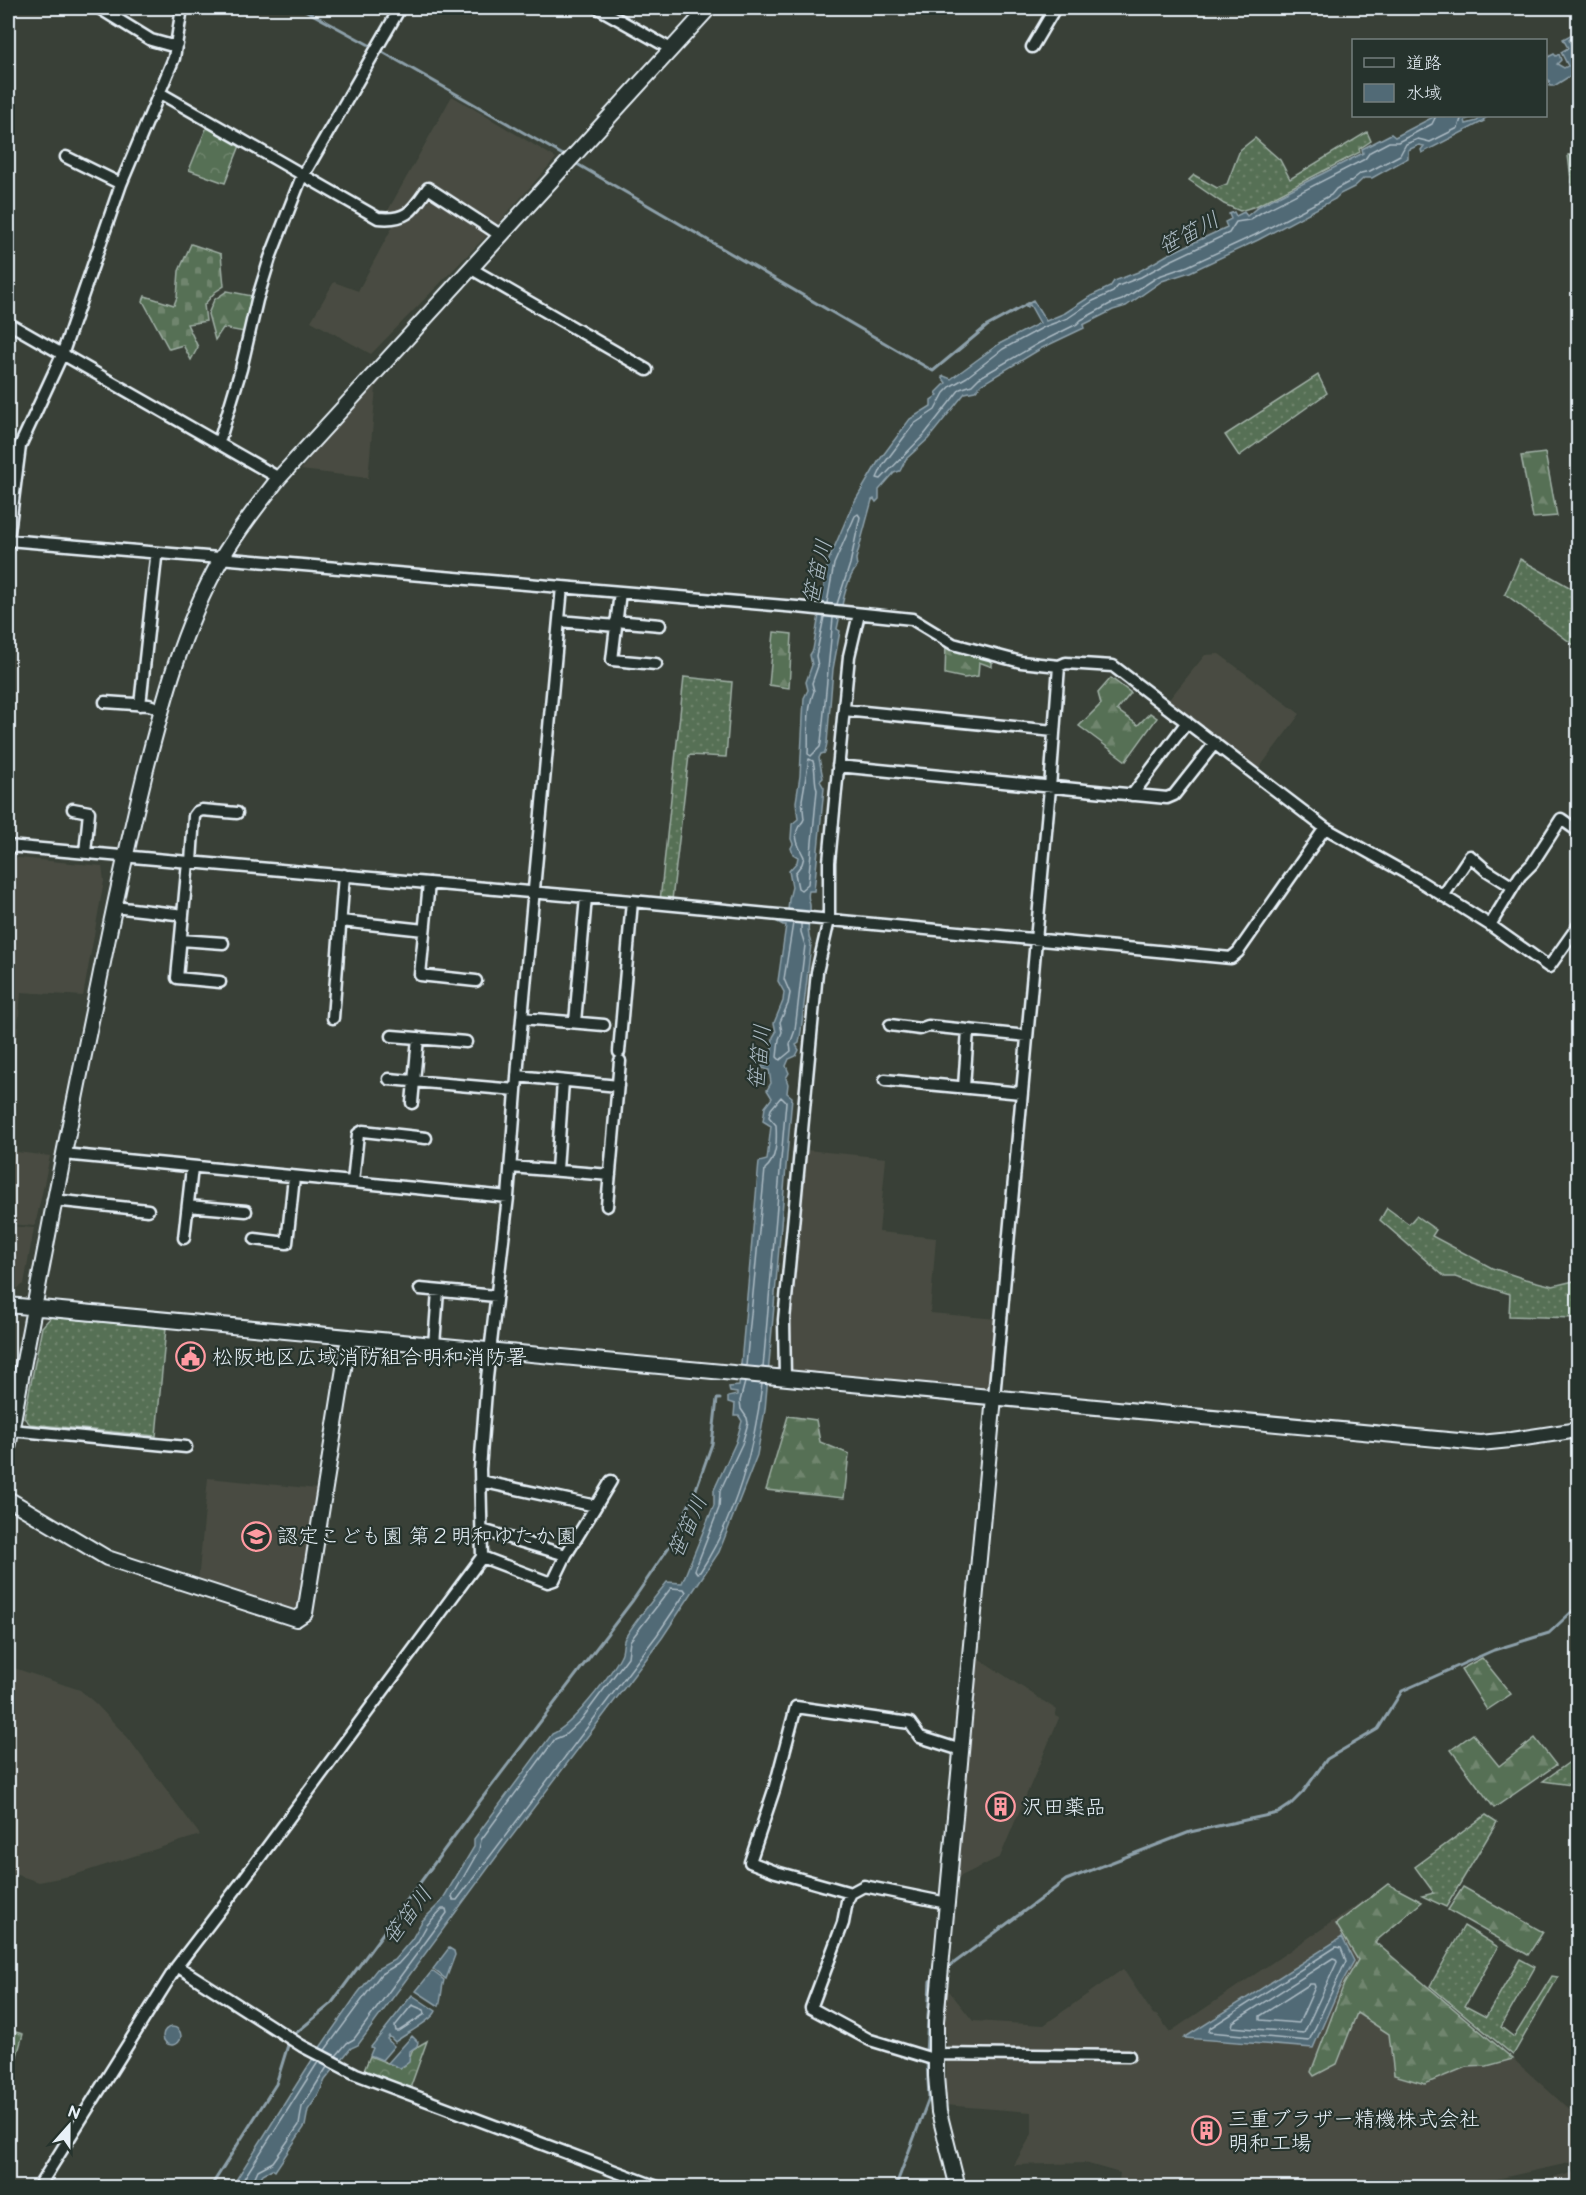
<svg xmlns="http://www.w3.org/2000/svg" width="1586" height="2195" font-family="'Balsamiq Sans','Klee One',sans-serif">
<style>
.built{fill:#494c42}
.grass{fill:url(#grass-dots);stroke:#a0b0a6;stroke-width:1.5}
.forest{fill:url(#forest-firs);stroke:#a0b0a6;stroke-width:1.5}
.cemetery{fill:url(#cemetery-stones);stroke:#a0b0a6;stroke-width:1.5}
.park{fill:url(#park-crowns);stroke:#a0b0a6;stroke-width:1.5}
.garden{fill:#577055;stroke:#a0b0a6;stroke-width:1.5}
.water{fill:#516a76;stroke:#8da0aa;stroke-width:1.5}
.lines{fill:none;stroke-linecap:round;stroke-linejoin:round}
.shore{stroke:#acbbc4;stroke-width:1.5}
.stream{stroke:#8da0aa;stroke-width:3}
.minor-casing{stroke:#e8f1f8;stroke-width:15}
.tertiary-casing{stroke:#e8f1f8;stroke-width:18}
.minor{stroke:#26332d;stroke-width:10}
.tertiary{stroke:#26332d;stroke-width:14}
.labels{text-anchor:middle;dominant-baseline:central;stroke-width:4.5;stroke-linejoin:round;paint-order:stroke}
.poi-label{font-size:21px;fill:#e8f1f8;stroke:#26332d;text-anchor:start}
.water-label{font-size:22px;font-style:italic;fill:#acbbc4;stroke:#26332d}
</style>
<defs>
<pattern id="grass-dots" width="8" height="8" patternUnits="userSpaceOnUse" patternTransform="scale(1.5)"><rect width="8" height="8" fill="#577055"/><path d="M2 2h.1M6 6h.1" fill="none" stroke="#6f856e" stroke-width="1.8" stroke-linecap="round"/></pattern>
<pattern id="forest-firs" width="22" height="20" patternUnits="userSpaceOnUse" patternTransform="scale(1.5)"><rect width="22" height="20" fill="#577055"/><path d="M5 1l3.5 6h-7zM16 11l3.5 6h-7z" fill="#6f856e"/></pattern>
<pattern id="cemetery-stones" width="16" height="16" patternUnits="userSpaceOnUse" patternTransform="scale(1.5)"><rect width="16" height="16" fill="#577055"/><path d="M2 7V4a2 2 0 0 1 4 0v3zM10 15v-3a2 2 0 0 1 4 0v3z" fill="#6f856e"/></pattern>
<pattern id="park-crowns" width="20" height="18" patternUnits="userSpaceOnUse" patternTransform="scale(1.5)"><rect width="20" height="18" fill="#577055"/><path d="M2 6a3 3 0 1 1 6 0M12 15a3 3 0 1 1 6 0" fill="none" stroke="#6f856e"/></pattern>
</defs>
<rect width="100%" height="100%" fill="#394037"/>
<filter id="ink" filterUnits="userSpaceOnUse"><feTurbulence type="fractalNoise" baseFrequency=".0167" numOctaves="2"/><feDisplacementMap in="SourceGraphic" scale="12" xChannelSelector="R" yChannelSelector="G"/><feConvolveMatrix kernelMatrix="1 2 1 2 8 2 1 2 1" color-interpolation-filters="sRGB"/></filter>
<g filter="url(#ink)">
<path class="built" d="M452,96L556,158L494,228L371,354L311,321L334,282L358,291L394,224L386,214Z
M379,376L383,378L376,387L368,478L301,470L309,460L305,457Z
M1219,654L1300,714L1257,771L1167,702L1205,655Z
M8,857L102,866L104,881L83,996L21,992L8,1137Z
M806,1150L886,1158L879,1232L936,1238L930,1313L997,1319L991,1389L988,1392L793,1373V1369H788V1322Z
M8,1151L50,1156L35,1226L8,1224Z
M8,1226L34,1228L24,1284L12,1292L11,1297H8Z
M208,1478L317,1489L299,1607L293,1611L198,1582Z
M975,1656L1057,1710L1055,1716L1059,1718L1000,1857L957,1878H955Z
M8,1666L80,1690L96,1704L128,1738L200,1835L74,1875L39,1882L8,1872Z
M1388,1884L1422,1902L1375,1942L1513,2059L1573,2113L1578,2121V2161L1460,2187H1118L1120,2173L1085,2163L1014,2165L1032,2134V2112L944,2105L943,2078L946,2075L947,2035L941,2027L945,1986L973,2021L1044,2025L1123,1969L1153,2014L1158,2016L1170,2032Z
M1578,2171V2187H1511L1550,2179Z"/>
<path class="grass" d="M1367,132L1371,141L1359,149L1360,152L1256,206L1240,211L1224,204L1189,180L1194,175L1217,188L1227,184L1240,150L1255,138L1280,160L1290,179Z
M1578,154V228H1577L1568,155Z
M1318,375L1327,393L1239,456L1225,435Z
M1520,559L1578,592V648L1505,594Z
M684,677L732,682L726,757L689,755L672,900L660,901Z
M1387,1208L1409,1224L1416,1216L1436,1230L1432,1236L1492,1268L1525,1279L1553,1286L1578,1280V1369H1577L1576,1318L1509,1316L1510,1294L1455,1277H1445L1380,1220Z
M51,1317L166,1328L156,1436L30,1424L24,1418L42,1327Z
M1578,1756V1786L1543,1781Z
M1486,1815L1497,1822L1446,1907L1422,1896L1434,1893L1415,1867Z
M1464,1926L1498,1947L1465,2006L1486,2017L1520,1959L1535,1967L1501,2027L1514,2037L1552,1976L1558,1977L1513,2055L1430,1986Z"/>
<path class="forest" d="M227,291L252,296L244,332L223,328L215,340L208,314L214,300Z
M1545,453L1557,516L1533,518L1521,456Z
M774,632L792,634L789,688L769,685Z
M946,642L992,658V667L979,662L978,676L964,678L945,674Z
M1111,678L1131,693L1117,710L1138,725L1150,713L1157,718L1126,761L1079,726L1101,704L1098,693Z
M788,1416L816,1420L820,1442L849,1454L844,1498L766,1490Z
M1482,1658L1511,1694L1487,1710L1461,1669Z
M1473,1734L1499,1766L1535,1738L1556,1765L1494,1808L1451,1750Z
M1388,1884L1422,1902L1375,1942L1513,2059L1487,2066L1466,2067L1425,2084L1394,2075L1389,2034L1357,2013L1337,2064L1314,2076L1311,2072L1344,1984L1358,1960L1336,1924Z
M1463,1887L1543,1932L1528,1955L1448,1910Z
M8,2030L23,2034L8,2088Z"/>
<path class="cemetery" d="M191,244L221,254L224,286L215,292L204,305L206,321L187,324L198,347L191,360L183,345L169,349L143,301L145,296L174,305L177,297L179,271Z"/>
<path class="park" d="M208,124L241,143L225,183L189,170Z
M427,2041L409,2091L363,2073L370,2056L400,2068C412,2063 408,2058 413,2049Z"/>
<path class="garden" d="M8,1002L13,1007L8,1092Z"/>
<path class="water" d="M1578,31V34L1569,40L1572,46L1578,43V71L1554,86H1550L1549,80L1546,79V58L1554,54L1556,56L1559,54L1561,60L1557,64L1564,68L1568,66L1561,52L1568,48L1563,39Z
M1435,116H1475L1465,120L1466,124L1477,121L1482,116H1487V117L1483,120L1484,121L1422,153L1421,150L1424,146L1419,145L1408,150V158L1372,178H1364L1354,187L1340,194L1335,199L1258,240L1190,272L1162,281L1126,306L1113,310L1083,325L1084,328L1042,348L982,384L975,391L965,393L928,439L906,459L900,471L894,473L879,490V499L876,502L874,499L872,500L856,559L857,567C845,580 841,612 837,629L840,631L833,669L827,743L825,753L821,754L819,758L823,778L820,781L824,788L814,891H809C807,897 809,899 810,905C811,922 805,925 811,944L801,1031L799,1043L796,1045L799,1050L796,1056L789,1059L786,1066L789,1073L786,1078L788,1084L787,1093L792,1097L765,1410L757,1455L719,1552L662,1638L497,1856L358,2045L351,2048L325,2080L319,2094L308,2110L305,2126L275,2171L272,2169L263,2174L254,2187L231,2188L319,2049L358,1993L377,1969L394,1960L412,1939L422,1921L441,1902L474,1847V1839L552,1734C572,1726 611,1675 621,1655C624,1650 622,1643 625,1638C637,1618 653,1600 667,1582L682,1583L714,1505V1490L736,1442L742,1421L739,1416H734L735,1404L728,1402V1397L737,1395V1393L730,1392L729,1387L739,1386L759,1162L767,1160L771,1126L763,1121L765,1107L772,1098L767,1090L771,1083L769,1070L762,1068V1066H770L773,1037L776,1032L774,1023L783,1001L784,992L778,981L786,925H783L772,919L783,923L787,922L789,899L792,887L789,871L797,862L798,857L793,854L791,848L793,844L791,839L792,824L798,819L796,802L800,776L804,698L808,690L806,682L812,665L810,655L813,650L828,562L852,506L878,462L910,419L931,406V400L938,395L936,393L946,383L942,377L944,376L951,379L999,344L1040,323L1030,305L1027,307L1025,304L1033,300L1046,321L1065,313L1091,296L1110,287L1114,281L1138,272L1167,255L1227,227L1225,222L1231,219L1229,214L1234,212L1236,216L1244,212L1247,216L1259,206L1363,153L1362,149L1391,134L1395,137Z
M1342,1937L1354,1961L1341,1984L1313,2048L1184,2038Z
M449,1948L454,1951L455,1955L446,1979L433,1969Z
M432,1971L444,1980C441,1990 442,1997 439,2006L416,1991Z
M412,1995L436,2011C432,2021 405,2034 395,2042L389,2036L387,2039L394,2046L382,2060L370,2055L373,2048L371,2047Z
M163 2036a9 9 0 1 1 18 0a9 9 0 1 1-18 0Z
M412,2036L418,2042L417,2046L410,2051L409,2062L400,2068L388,2063Z"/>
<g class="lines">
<path class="shore" d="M1436,116L1432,124L1398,142H1389L1370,152L1365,159L1262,212L1249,220L1236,222L1229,233L1170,261L1141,277L1118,286L1113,292L1093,301L1068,318L1044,327L1003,349L967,377L951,386L944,393L935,410L914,424L883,465L877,478L881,479L924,435L960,389L972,385L979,378L1039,343L1077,324L1081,320L1110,304L1122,300L1159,276L1188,266L1255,235L1331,195L1336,189L1351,181L1361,173L1370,171L1400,155L1406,144L1418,139L1430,142L1458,128L1462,116
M827,603L834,564L855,516L858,514L860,517L850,564L837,604
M824,617L816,656L818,666L812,683L814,691C806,711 809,734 808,754L811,756L820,747L821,743L833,618
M809,759L813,761C816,771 814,780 817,790L808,884L801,890L798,888L795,873L802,864L804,857C800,849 793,837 798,828C799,825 803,823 804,819L802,800Z
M793,923L784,979L790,993L788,1004L780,1022L782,1032L779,1039L777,1057L780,1060L791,1051L790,1044L795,1030L805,945L801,932V924
M746,1366L765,1169C777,1159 777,1141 776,1125L769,1117L771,1109L781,1097L786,1102L763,1368
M745,1382L740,1401L741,1409L747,1418L748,1423L742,1444L720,1491L719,1508L695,1570L697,1573L700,1572C735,1518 755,1447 762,1384
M671,1588L684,1589L686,1592L657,1635L457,1900H453L452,1897L479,1850L481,1840L555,1739L565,1735L581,1720L628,1657L630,1641Z
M1336,1947L1341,1948L1346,1961L1309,2041L1209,2032L1210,2028Z
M1333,1958L1336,1959L1337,1962L1304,2033L1232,2027L1233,2022Z
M1310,1984H1314L1315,1987L1299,2023L1260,2020V2016Z
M412,2005L424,2010L425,2014L399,2031H396L395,2026Z
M325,2050L381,1974L398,1964L417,1943L427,1925L442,1909H446L447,1913L354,2039L347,2043L336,2056
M238,2188L318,2062
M250,2188L258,2170L273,2162L299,2125L302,2107L327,2067"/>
<path class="stream" d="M301,8L373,47
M379,50L563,155
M577,164L933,371L987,326L1029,303
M946,1969L1066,1880L1190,1832L1278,1813L1290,1805L1303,1792L1327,1759L1378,1729L1402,1691L1494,1650L1549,1633L1578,1606
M296,2033L331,2004L480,1801L633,1600L671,1544L695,1492L712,1444L717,1399H720
M926,2054L930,1981L936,1977
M210,2188L276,2084L288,2045
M895,2188L929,2098L927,2061"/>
<defs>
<path id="minor" d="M99,8L151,40L169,45L177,44
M598,8L671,49
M1032,47L1055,8
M160,93L378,218C407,221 412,211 428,188L500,235
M66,157L121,184
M470,268L647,370
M8,323L279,478
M219,442L241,369L257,300L270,258L300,181L400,8
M8,540L797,607L912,619L953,644L1021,662L1059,666L1066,663L1113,666L1325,828L1418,880L1490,925L1549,967L1578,926
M8,540L20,446L62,355L121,184L174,58L182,8
M620,592L612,660L656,664
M559,621L616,626
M616,621L660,625
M105,702L149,705L161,709
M140,705L156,558
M844,710L1054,731
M838,766L1167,798L1174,795L1215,743
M1132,795L1187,722
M73,809L89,812L85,853
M8,846L632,901L1231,958L1238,952L1325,828
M188,862L177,978L220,982
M191,862L194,816L197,812L202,810L237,813
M429,883L420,975L476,981
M1443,896L1470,856L1486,870L1513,887
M114,907L176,914
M341,921L424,930
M1490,925L1520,876L1532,864L1561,819L1578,831
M181,940L223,943
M333,1018L344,875
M522,1018L604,1025
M575,1022L586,897
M890,1025L920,1029L928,1026L1027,1036
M392,1036L466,1042
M619,1052L632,901
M517,1076L618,1086
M389,1079L516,1090
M885,1080L1021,1093
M964,1087L968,1030
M412,1103L418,1038
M63,1154L508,1197
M511,1167L610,1175
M557,1170L563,1081
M353,1182L358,1134L363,1131L426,1138
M53,1200L148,1210
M188,1206L246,1211
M607,1206L620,1061
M184,1238L192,1168
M255,1239L287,1243L294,1177
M420,1289L496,1296
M434,1345L438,1291
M8,1376L20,1378
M785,1377L784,1320L817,972L829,920V862L849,656L859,614
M994,1397L1050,788L1059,666
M11,1430L186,1447
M480,1481L596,1506L566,1555L554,1580L548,1582L482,1557
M596,1506L611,1481
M482,1530L566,1555
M851,1893L776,1872L750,1862L774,1790L796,1707L910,1723L920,1737L961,1750
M177,1966L302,2046L356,2074L660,2188
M936,2054L1129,2056
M936,2060L870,2040L811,2008L843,1923L847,1901L851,1893L864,1886L947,1903
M38,2188L177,1966L240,1884L482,1557L480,1469L487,1378L508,1197L519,1051L562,587"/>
<path id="tertiary" d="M8,1305L1480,1443L1511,1440L1578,1430
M8,1448C36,1294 66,1140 98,987C112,917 127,847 144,777C163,702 182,629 220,561C237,532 258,505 279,478L709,8
M8,1499L107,1558L296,1619L305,1613L349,1337
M958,2188L939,2112L936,2076V2021L994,1397"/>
</defs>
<use href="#minor" class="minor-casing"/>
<use href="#tertiary" class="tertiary-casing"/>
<use href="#minor" class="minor"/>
<use href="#tertiary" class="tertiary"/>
</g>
</g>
<defs>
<symbol id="civic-ring" viewBox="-11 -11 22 22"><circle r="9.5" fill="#26332d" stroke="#ff9aa2" stroke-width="1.5"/><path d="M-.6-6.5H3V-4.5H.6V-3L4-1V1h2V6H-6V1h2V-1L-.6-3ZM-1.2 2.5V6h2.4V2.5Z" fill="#ff9aa2"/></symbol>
<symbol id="school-ring" viewBox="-11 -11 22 22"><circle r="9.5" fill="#26332d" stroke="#ff9aa2" stroke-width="1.5"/><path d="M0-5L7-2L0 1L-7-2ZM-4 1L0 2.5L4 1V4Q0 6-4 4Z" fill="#ff9aa2"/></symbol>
<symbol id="building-ring" viewBox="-11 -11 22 22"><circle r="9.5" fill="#26332d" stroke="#ff9aa2" stroke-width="1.5"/><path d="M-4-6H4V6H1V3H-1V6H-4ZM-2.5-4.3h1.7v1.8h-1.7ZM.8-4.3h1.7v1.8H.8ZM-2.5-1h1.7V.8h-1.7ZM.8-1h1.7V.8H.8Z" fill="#ff9aa2"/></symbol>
</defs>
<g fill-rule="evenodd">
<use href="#civic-ring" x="174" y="1340" width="33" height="33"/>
<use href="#school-ring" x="240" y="1520" width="33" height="33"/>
<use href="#building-ring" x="984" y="1790" width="33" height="33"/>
<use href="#building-ring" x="1190" y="2114" width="33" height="33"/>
</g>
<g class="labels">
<g class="poi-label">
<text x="212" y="1357">松阪地区広域消防組合明和消防署</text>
<text x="277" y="1536">認定こども園 第２明和ゆたか園</text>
<text x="1022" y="1807">沢田薬品</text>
<text x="1228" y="2119">三重ブラザー精機株式会社<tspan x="1228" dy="24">明和工場</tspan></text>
</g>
<g class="water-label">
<text transform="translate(1189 234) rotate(-28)">笹笛川</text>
<text transform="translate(818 572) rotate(-77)">笹笛川</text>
<text transform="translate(760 1057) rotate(-84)">笹笛川</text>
<text transform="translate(688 1527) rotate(-66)">笹笛川</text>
<text transform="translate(408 1916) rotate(-53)">笹笛川</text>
</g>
</g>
<rect width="1586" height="2195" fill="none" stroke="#26332d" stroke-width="30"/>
<rect x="15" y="15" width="1556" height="2165" fill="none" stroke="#e8f1f8" stroke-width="2" filter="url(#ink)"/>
<rect x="1352" y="39" width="195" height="78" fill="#26332d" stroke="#747f7e" stroke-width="1.5"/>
<rect x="1364" y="58" width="30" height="9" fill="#26332d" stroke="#747f7e" stroke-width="1.5"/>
<text x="1406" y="69" font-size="18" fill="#e8f1f8">道路</text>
<rect x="1364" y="84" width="30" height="18" fill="#516a76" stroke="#747f7e" stroke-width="1.5"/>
<text x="1406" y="99" font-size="18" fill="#e8f1f8">水域</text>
<g transform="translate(69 2126) rotate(21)" stroke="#26332d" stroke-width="4.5" paint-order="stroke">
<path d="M0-4.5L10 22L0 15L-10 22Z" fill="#e8f1f8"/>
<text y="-9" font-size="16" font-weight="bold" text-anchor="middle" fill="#e8f1f8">N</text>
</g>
</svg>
